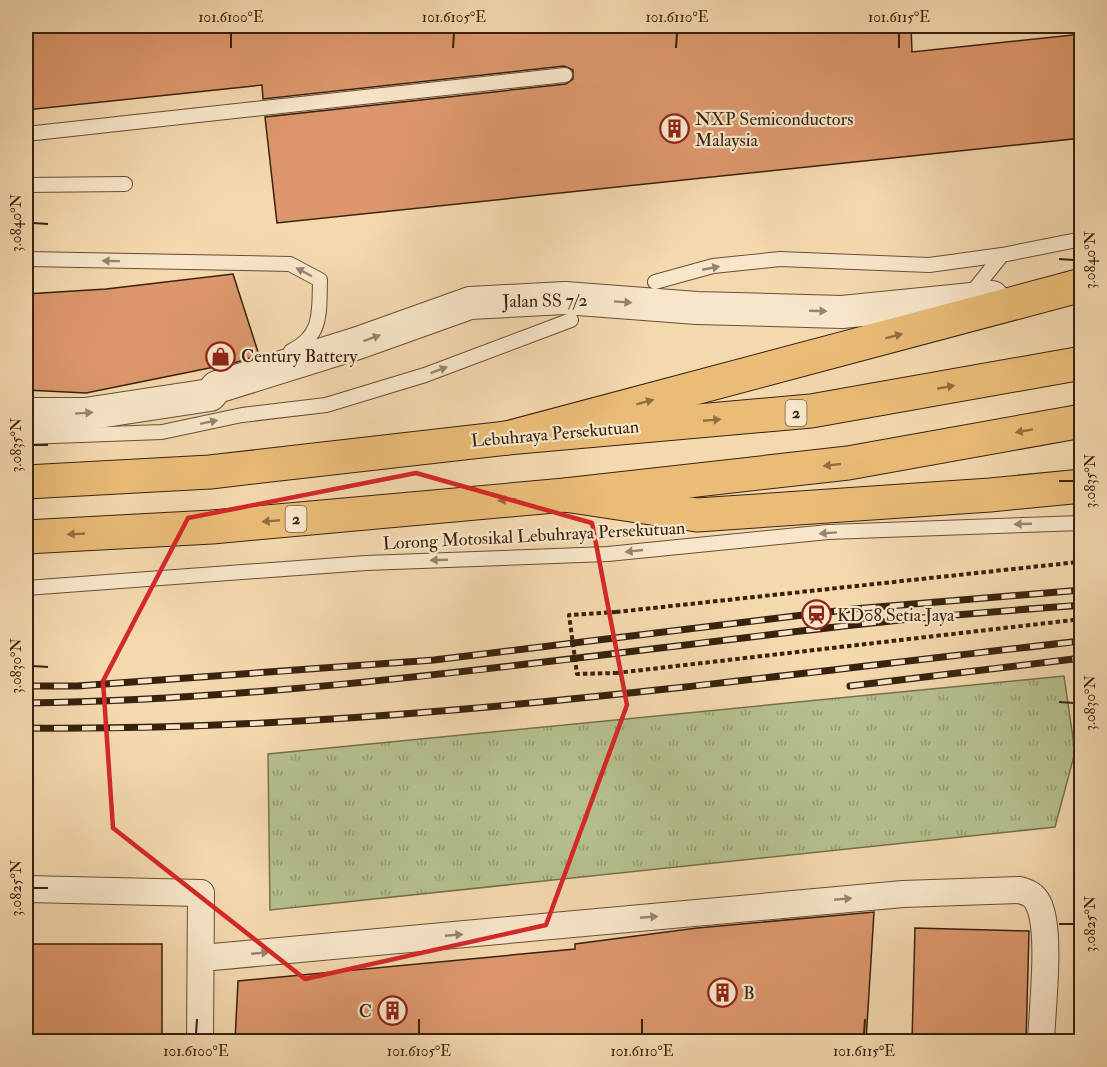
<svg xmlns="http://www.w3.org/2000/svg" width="1107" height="1067" font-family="'IM FELL Double Pica',serif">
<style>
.grass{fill:url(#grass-tufts);stroke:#77714e;stroke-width:1.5}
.building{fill:#dd976d;stroke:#38220e;stroke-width:1.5}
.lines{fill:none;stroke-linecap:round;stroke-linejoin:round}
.service-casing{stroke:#675036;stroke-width:16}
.minor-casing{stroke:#675036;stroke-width:28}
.tertiary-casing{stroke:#675036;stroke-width:34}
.trunk-casing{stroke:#38220e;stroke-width:35}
.motorway-casing{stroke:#38220e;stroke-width:35}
.path{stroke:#38220e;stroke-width:4;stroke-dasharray:4.5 3;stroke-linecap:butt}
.service{stroke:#f8e6ca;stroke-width:14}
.minor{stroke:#f8e6ca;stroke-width:26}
.tertiary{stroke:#f8e6ca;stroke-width:32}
.trunk{stroke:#eabc77;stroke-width:33}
.motorway{stroke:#eabc77;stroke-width:33}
.rail-casing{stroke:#38220e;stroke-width:7}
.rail{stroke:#f8e6ca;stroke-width:4.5;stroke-dasharray:14;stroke-linecap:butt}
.path-bridge{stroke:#38220e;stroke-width:4;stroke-dasharray:4.5 3;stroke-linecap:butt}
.oneway{fill:#98846c}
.oneway2{fill:#916f42}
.marked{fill:none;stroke:#d62828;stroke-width:4.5;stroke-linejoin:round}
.ticks{fill:none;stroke:#38220e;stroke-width:2}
.labels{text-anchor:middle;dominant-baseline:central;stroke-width:4.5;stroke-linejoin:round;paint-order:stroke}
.shield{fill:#f8e6ca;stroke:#725d46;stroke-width:1.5}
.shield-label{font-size:16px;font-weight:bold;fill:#38220e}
.poi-label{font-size:18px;fill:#38220e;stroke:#f8e6ca;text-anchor:start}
.street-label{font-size:18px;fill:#38220e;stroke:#f8e6ca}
.neatline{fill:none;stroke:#38220e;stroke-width:2}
.ticks-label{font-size:15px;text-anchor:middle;fill:#38220e}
</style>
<defs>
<pattern id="grass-tufts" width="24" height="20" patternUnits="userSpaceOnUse" patternTransform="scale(1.5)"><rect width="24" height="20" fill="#b6c08e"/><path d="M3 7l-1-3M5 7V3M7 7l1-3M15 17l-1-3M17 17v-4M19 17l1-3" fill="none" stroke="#959c72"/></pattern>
</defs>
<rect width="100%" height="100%" fill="#f4d8ae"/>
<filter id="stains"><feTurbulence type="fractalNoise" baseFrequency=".00333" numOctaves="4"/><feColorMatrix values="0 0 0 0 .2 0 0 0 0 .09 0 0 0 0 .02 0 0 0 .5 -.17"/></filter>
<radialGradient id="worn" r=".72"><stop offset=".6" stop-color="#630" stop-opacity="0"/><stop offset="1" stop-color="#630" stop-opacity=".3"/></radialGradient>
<path class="grass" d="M1064,676L1075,752L1055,827L270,910L268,754Z"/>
<path class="building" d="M26,26H911L912,52L1082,34V138L277,223L265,117L566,84L573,79V70L564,66L263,99L262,85L26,110Z
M233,274L259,355L234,363L86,393L26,390V294L106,289Z
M874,912L866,1041H235L238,981L575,949V944L697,928Z
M915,928L1029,931L1026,1041H912Z
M26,944H162V1041H26Z"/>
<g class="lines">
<defs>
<path id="service" d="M26,134L565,75
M26,185L125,184
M26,259L290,264L320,280C319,311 323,336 291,351
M655,282L713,266L780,259L929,265L1002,255L1082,239
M970,295L1002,255
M26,437L162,432L242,415L326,405L425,375L571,320
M26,588L366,563L608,554L828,532L1082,523"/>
<path id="minor" d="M26,889L201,893L200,1042
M202,958L903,894L1020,890C1029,893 1034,895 1038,903C1052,929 1042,1009 1041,1042"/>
<path id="tertiary" d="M26,414H85L210,395L217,387L358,343L470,303L565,298L697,308L842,312L992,297"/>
<path id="trunk" d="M26,482L210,472L507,438L811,411L1082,363
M26,537L212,527L565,495L848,463L1082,421"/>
<path id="motorway" d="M507,438L1082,285
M565,495L697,515L990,495L1082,486"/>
</defs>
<use href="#service" class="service-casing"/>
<use href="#minor" class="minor-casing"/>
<use href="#tertiary" class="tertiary-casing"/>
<use href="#trunk" class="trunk-casing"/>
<use href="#motorway" class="motorway-casing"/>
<path class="path" d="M616,612L1078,562
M616,673L1082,619"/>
<use href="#service" class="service"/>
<use href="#minor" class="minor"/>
<use href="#tertiary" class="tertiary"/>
<use href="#trunk" class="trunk"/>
<use href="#motorway" class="motorway"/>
<defs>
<path id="rail" d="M26,686H77L434,660L853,609L1082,590
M850,686L1082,658
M26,703C303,699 578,656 853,625C929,616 1005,611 1082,605
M26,728C379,732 731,680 1082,641"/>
</defs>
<use href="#rail" class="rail-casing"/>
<use href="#rail" class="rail"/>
<path class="path-bridge" d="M616,612L569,615L577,674L616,673"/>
</g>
<defs><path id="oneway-solid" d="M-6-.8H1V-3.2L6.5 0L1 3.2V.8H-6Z" transform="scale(1.5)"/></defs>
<g class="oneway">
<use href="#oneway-solid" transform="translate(111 261) rotate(-179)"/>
<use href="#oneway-solid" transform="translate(711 268) rotate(-11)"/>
<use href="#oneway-solid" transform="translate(304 272) rotate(-152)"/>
<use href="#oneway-solid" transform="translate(623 302) rotate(4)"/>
<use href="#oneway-solid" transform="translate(818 311) rotate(2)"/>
<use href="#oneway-solid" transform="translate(372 338) rotate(-20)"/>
<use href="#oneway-solid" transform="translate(439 370) rotate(-21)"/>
<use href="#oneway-solid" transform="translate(84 413) rotate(-4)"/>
<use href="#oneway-solid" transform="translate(209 422) rotate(-12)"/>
<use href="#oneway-solid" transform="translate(1023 524) rotate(178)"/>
<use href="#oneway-solid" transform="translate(828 533) rotate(176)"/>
<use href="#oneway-solid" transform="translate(634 551) rotate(174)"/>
<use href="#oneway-solid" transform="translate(439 560) rotate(178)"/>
<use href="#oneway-solid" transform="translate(843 899) rotate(-5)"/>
<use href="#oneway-solid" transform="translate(649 917) rotate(-5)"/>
<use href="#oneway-solid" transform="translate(454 935) rotate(-5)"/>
<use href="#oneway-solid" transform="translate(260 953) rotate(-5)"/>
</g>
<g class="oneway2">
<use href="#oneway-solid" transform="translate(894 336) rotate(-15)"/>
<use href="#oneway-solid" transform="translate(946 387) rotate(-10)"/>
<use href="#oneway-solid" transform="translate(645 402) rotate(-15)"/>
<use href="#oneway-solid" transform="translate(712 420) rotate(-5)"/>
<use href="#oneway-solid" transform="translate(1024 431) rotate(170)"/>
<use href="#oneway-solid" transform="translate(832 465) rotate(174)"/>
<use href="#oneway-solid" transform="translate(507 500) rotate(175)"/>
<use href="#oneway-solid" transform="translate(271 521) rotate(175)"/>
<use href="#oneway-solid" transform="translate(76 534) rotate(177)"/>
</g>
<path class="marked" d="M416,473L592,523L627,705L546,925L305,979L113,828L103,681L188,518Z"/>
<path class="ticks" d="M231,48V33M453,48L454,33M676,48L677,33M899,48V33M33,223L48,224M1059,259L1074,260M33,445H48M1059,481H1074M33,666L48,667M1059,702L1074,703M33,888H48M1059,924H1074M196,1034L197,1019M419,1034V1019M642,1034V1019M864,1034L865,1019"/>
<defs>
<symbol id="building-ring" viewBox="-11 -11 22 22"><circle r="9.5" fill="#f8e6ca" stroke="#8f2418" stroke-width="1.5"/><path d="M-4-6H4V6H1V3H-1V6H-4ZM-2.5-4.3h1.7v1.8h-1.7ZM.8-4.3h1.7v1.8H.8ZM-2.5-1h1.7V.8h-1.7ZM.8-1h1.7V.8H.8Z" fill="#8f2418"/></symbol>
<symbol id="shop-ring" viewBox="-11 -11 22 22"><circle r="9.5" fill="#f8e6ca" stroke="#8f2418" stroke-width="1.5"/><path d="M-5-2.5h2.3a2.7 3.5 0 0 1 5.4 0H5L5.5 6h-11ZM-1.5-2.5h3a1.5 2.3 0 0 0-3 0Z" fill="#8f2418"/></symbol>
<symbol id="station-ring" viewBox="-11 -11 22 22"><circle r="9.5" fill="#f8e6ca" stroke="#8f2418" stroke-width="1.5"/><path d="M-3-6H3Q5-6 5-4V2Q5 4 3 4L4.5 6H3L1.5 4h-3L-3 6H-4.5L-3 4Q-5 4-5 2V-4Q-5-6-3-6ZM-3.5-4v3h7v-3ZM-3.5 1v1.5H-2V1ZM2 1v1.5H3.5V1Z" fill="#8f2418"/></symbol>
</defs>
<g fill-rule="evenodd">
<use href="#building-ring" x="658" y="112" width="33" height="33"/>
<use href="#shop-ring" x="204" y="340" width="33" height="33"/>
<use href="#station-ring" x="800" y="598" width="33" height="33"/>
<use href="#building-ring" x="706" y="976" width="33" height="33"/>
<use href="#building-ring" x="376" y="994" width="33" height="33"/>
</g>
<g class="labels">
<g class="shield">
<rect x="785.5" y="400" width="21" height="26" rx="4.5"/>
<rect x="285.5" y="506" width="21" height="26" rx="4.5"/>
</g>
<g class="shield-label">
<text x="796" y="413">2</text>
<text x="296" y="519">2</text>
</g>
<g class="poi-label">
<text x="695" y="119">NXP Semiconductors<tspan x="695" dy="21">Malaysia</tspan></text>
<text x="241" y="356">Century Battery</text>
<text x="837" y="615">KD08 Setia Jaya</text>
<text x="743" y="993">B</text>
<text x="372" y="1011" text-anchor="end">C</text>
</g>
<g class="street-label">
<text transform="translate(545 301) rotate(-1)">Jalan SS 7/2</text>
<text transform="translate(555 434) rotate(-5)">Lebuhraya Persekutuan</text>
<text transform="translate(534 536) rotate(-3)">Lorong Motosikal Lebuhraya Persekutuan</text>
</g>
</g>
<rect width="1107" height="1067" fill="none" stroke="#f4d8ae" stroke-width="66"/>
<rect x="33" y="33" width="1041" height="1001" class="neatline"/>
<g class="ticks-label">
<text x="231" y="22">101.6100°E</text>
<text x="454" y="22">101.6105°E</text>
<text x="677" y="22">101.6110°E</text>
<text x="899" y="22">101.6115°E</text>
<text transform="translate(16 223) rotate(-90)" y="5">3.0840°N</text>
<text transform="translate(1090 260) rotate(-90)" y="5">3.0840°N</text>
<text transform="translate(16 445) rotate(-90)" y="5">3.0835°N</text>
<text transform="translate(1090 481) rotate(-90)" y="5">3.0835°N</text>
<text transform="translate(16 666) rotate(-90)" y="5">3.0830°N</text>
<text transform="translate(1090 703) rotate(-90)" y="5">3.0830°N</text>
<text transform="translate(16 888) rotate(-90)" y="5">3.0825°N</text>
<text transform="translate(1090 924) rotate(-90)" y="5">3.0825°N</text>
<text x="196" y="1056">101.6100°E</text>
<text x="419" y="1056">101.6105°E</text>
<text x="642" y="1056">101.6110°E</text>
<text x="864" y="1056">101.6115°E</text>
</g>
<rect width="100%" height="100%" filter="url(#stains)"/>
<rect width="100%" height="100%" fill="url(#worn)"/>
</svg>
